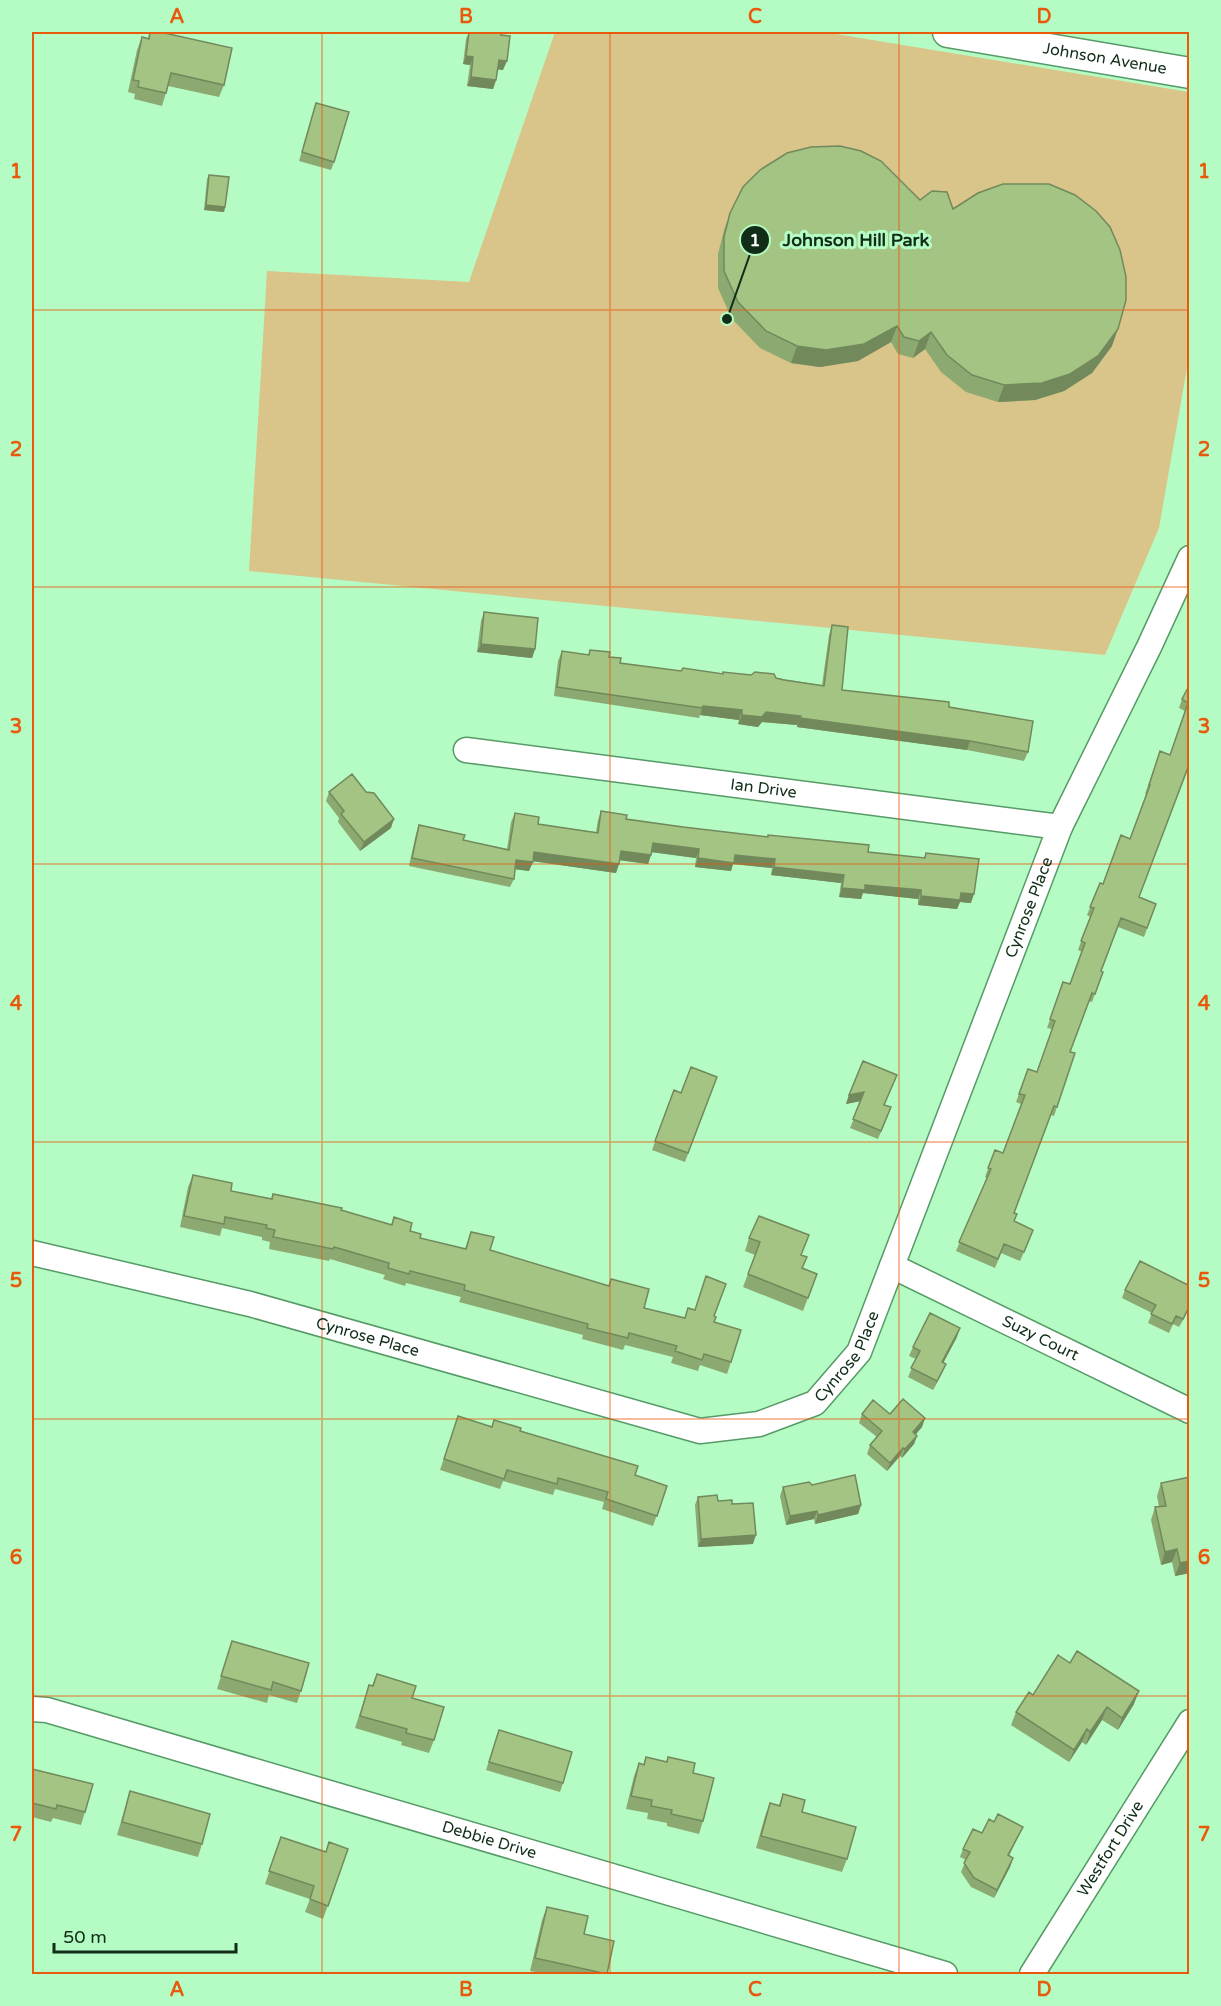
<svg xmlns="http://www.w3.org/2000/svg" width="1221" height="2006" font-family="'Varela Round',sans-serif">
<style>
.green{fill:#d9c48a}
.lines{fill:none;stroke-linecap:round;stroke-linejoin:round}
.minor-casing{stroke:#569a67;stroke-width:27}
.tertiary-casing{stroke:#569a67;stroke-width:33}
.minor{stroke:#fff;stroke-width:24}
.tertiary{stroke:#fff;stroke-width:30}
.wall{fill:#8ca971}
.shaded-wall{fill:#72895c}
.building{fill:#a3c483;stroke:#72895c;stroke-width:1.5}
.grid{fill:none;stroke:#e8590c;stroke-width:1.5;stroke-opacity:0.55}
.labels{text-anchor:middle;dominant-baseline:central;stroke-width:6;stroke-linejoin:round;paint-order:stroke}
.street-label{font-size:16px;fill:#112d18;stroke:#b5fcc4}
.leader{fill:none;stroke:#112d18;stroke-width:2}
.callout-dot{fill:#112d18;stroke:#b5fcc4;stroke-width:2}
.mark-label{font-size:18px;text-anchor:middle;font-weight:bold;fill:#fff}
.callout-label{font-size:18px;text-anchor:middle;font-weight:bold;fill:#112d18;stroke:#b5fcc4;stroke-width:6;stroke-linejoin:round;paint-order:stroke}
.neatline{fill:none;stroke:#e8590c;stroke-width:2}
.grid-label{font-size:20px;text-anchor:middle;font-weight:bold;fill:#e8590c}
</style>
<rect width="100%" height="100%" fill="#b5fcc4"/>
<path class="green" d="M555,32H824L1189,92V356L1159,528L1105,655L249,571L267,271L469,282Z"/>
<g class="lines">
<defs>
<g id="minor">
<path id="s1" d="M466,750L1060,827"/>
<path id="s2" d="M32,1253L250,1304L700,1431L759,1424L815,1403L859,1352L1060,827L1149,647L1190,558"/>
<path id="s3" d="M892,1266L1190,1411"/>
<path id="s4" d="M32,1709L47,1710L945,1974"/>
<path id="s5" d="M1032,1974L1190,1722"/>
</g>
<g id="tertiary">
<path id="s6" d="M948,32L1190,73"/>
</g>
</defs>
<use href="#minor" class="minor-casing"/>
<use href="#tertiary" class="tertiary-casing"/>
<use href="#minor" class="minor"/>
<use href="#tertiary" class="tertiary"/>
</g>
<path class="wall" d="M150,32L224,85L219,97L168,86L162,106L134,99L135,94L128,92L137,50L142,37L148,38Z
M469,32L501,35L503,70L497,69L496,80L493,89L467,86L470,65L463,64L466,39Z
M316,103L334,162L331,170L299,161Z
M209,175L225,207L224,212L204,210L207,179Z
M920,200L953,209L1112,346L1092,373L1064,391L1035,400L998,402L966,392L941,372L925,349L913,358L898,354L891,342L858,361L820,367L791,363L760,348L732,319L718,288V254L724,230L730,213Z
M484,612L535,649L532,658L477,652L481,621Z
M832,625L842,690L949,707L1028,752L1024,761L967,750L797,727V725L762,722L758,727L738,724L739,720L700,715L699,718L554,696L558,661L562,651L588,655L590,650L609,657L620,663L681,671L776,678L822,685L829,635Z
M1190,684V772L1186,771L1139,897L1156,904L1144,937L1118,927L1101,971L1103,972L1092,1002L1088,1001L1070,1052L1057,1107L1054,1116L1051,1115L1014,1213V1221L1030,1239L1020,1261L1001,1253L995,1268L956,1251L987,1178L985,1177L995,1150L1003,1153L1021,1104L1016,1102L1028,1069L1037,1072L1052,1029L1047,1028L1063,982L1070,984L1082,952L1078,950L1090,917L1087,915L1100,883L1103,884L1130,839L1147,794H1145L1160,751L1170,755L1185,711L1179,708L1182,699Z
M329,792H366L391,828L360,851L338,822L339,818L326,801Z
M601,811L626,819L868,852L924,858L926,853L971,903L960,902L957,909L918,905V899L863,893L861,899L839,897L841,883L771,875L772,868L733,864L731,871L695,867L696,858L652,852L648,864L620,860L616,873L533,861L529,871L515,869L514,879L510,887L409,866L416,834L419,825L463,840L507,849L511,822L515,813L538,824L596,832L598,820Z
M717,1077L685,1162L652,1150L674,1090L681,1093Z
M849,1095L885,1105L888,1116L878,1139L850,1128L861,1101L846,1104Z
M193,1175L231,1191L271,1199L273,1194L341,1210L391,1225L394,1217L410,1231L420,1238L465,1249L471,1232L490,1250L609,1286L611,1279L644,1308L685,1318L688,1308L714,1316V1322L731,1362L727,1374L700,1365L698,1371L671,1363L673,1357L625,1345L623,1350L582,1339L583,1335L459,1302L461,1297L406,1283L405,1286L383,1279L385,1275L330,1259L329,1261L269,1249L270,1242L262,1240V1237L222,1228L220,1236L180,1227L188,1187Z
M749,1238L807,1257L803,1268L817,1274L803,1311L743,1287L755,1255L745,1251Z
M1190,1286V1307L1179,1327L1173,1324L1169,1333L1148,1323L1152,1313L1122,1298L1125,1290Z
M957,1337L943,1363L946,1364L942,1373L933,1390L908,1377L916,1359L909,1356L913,1347Z
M862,1414H890L925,1418L922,1427L916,1434L917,1436L914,1444L902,1458L900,1456L887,1471L867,1454L870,1445L877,1437L859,1423Z
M458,1416L492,1427L520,1431L635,1475L667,1486L653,1526L602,1509L604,1502L555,1489L553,1495L503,1481L500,1489L440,1470Z
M1161,1483L1190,1573L1175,1576L1172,1562L1161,1565L1151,1520L1155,1507H1159L1157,1496Z
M812,1485L861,1505L858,1514L815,1524L814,1519L786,1525L780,1496L783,1487Z
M698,1497L732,1504L753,1544L698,1547L695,1505Z
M232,1641L301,1691L297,1703L269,1695L267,1703L217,1689Z
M377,1674L412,1698L434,1740L429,1753L401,1745L402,1742L355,1728L369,1685L372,1686Z
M1033,1695L1134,1704L1118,1730L1102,1720L1086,1745L1082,1742L1069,1762L1011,1725L1016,1712Z
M499,1730L563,1783L560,1792L486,1770Z
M646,1757L666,1762L668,1757L693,1773L703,1821L699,1834L667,1826V1823L647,1819L648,1813L626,1809L634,1776L639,1763L643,1765Z
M32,1769L85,1812L81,1825L53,1818L51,1822L32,1817Z
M130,1791L202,1844L198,1857L117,1835Z
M783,1794L802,1812L847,1859L842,1872L756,1848L765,1816L770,1803L779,1805Z
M982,1833L1019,1835L1009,1856L1013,1858L1010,1867L994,1898L971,1887L961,1872L966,1860L960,1857L963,1849Z
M281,1837L326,1852L348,1849L323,1919L305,1912L310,1899L265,1884Z
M547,1907L584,1934L607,1974H547L530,1971L542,1920Z"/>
<path class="shaded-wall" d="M466,56L473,57L470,65L463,64Z
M499,60L507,61L503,70L495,69Z
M471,77L496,80L493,89L467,86Z
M206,205L225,207L224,212L204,210Z
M897,326L891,342L858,361L820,367L791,363L797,346Z
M1118,329L1112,346L1092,373L1064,391L1035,400L998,402L1004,385Z
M931,332L925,349L913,358L919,341Z
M481,644L535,649L532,658L477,652Z
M703,706L742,710L739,720L700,715Z
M766,712L801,716L797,725L762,722L758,727L738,724L742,715Z
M800,718L970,741L967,750L797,727Z
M394,819L391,828L360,851L364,842Z
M653,843L699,849L696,858L650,852Z
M621,851L651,855L648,864L618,860Z
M534,852L619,864L616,873L531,861Z
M735,855L775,859L772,868L733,864L731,871L695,867L698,858Z
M516,860L533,862L529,871L513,869Z
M774,867L844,875L841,883L771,875Z
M865,885L921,890L918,899L863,893L861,899L839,897L842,888Z
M961,893L974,894L971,903L960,902L957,909L918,905L921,896Z
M864,1092L861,1101L846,1104L849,1095Z
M1190,1305V1307L1179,1327Z
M960,1328L957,1337L939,1371L942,1362Z
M946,1364L942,1373L933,1390L937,1381Z
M925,1418L922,1427L910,1441L913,1432Z
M917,1436L914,1444L902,1458L905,1449Z
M903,1448L900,1456L887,1471L890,1463Z
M861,1505L858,1514L815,1524L818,1515Z
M817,1511L814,1519L786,1525L790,1516Z
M756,1535L753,1544L698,1547L701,1539Z
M1177,1549L1172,1562L1161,1565L1165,1552Z
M1190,1561V1573L1175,1576L1180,1563Z
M1139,1691L1134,1704L1118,1730L1122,1718Z
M1107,1707L1102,1720L1086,1745L1090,1732Z
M1087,1729L1082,1742L1069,1762L1074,1750Z
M1013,1858L1010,1867L994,1898L997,1890Z"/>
<path class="building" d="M150,32H160L232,48L224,85L171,73L166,93L138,87L139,81L133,80L142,37L149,39Z
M469,32H502L501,35L510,36L507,61L499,60L496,80L471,77L473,57L466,56Z
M316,103L349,112L334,162L302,152Z
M840,146L861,151L881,161L920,200L932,191L947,192L953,209L978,193L1003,184H1049L1075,195L1096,211L1110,227L1120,250L1126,277V300L1118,329L1098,356L1070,374L1042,383L1004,385L972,375L947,355L931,332L919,341L904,337L897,326L864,344L826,350L797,346L766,331L738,302L724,271V237L730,213L743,187L760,170L787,153L811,147Z
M209,175L229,177L225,207L206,205Z
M484,612L538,618L535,649L481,644Z
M832,625L848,627L842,690L949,702V707L1033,721L1028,752L970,741L800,718L801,716L766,712L762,717L742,715V710L703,706L702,708L557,687L562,651L589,655L590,650L610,652L609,657L621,658L620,663L681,671L683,668L723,674V672L751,675L755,672L774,674L776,678L784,680L824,686Z
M1190,684V762L1139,897L1156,904L1147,928L1121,918L1101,971L1103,972L1095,994L1092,993L1070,1052L1075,1053L1057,1107L1054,1106L1014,1213L1017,1214L1014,1221L1033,1230L1024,1252L1004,1244L998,1259L959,1242L991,1169L988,1168L995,1150L1003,1153L1025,1095L1019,1094L1028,1069L1037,1072L1055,1021L1050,1019L1063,982L1070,984L1085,943L1081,941L1094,908L1090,907L1100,883L1103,884L1121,835L1130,839L1150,785H1149L1160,751L1170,755L1188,703L1182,699Z
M352,774L366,792L374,793L394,819L364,842L341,814L344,811L329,792Z
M601,811L627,815L626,819L683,827L768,837V835L869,845L868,852L925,858L926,853L979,859L974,894L961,893L960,900L921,896V890L865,885V890L842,888L844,875L774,867L775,859L735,855L734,863L698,858L699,849L653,843L651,855L621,851L619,864L534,852L533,862L516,860L514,879L412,858L419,825L465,835L463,840L509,850L515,813L539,817L538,824L598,833Z
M863,1061L897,1075L884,1105L891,1107L881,1131L853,1119L864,1092L849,1095Z
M691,1067L717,1077L688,1153L655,1141L674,1090L681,1093Z
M193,1175L232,1183L231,1191L272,1199L273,1194L342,1208L341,1210L392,1225L394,1217L412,1223L410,1231L421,1234L420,1238L466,1249L471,1232L494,1237L490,1250L609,1286L611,1279L649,1289L644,1308L685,1318L688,1308L695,1310L706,1276L726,1284L714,1316L716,1317L714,1322L741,1330L731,1362L704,1354L702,1360L675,1351L677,1346L629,1333L628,1338L587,1328L588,1324L464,1290L465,1285L410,1271L409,1274L388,1268L389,1263L334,1247L333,1249L273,1237L275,1230L266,1228L267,1225L225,1217L224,1224L184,1216Z
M759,1216L809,1235L801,1255L807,1257L802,1268L817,1274L808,1298L748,1274L760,1242L749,1238Z
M1140,1261L1190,1286V1305L1183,1319L1176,1316L1172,1324L1151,1314L1156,1305L1125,1290Z
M930,1313L960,1328L942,1362L946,1364L937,1381L911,1368L920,1351L913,1347Z
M903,1399L925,1418L913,1432L917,1436L905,1449L903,1448L890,1463L870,1445L882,1431L862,1414L873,1400L890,1414Z
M458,1416L492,1427L494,1420L521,1428L520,1431L638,1466L635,1475L667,1486L657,1516L606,1499L608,1492L558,1478L557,1484L507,1470L504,1479L444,1459Z
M855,1475L861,1505L818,1515L817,1511L790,1516L783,1487L809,1482L812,1485Z
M1190,1477V1561L1180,1563L1177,1549L1165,1552L1155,1507L1166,1506L1161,1483Z
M717,1495L718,1501L732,1500V1504L753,1503L756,1535L701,1539L698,1497Z
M232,1641L309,1663L301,1691L273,1682L271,1690L221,1676Z
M1077,1651L1139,1691L1122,1718L1107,1707L1090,1732L1087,1729L1074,1750L1016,1712L1029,1692L1033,1695L1058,1655L1070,1663Z
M377,1674L416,1686L412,1698L444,1707L434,1740L406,1733L407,1729L360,1716L369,1685L373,1686Z
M499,1730L572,1752L563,1783L489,1762Z
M646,1757L667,1762L668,1757L695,1763L693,1773L714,1778L703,1821L671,1814L672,1810L651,1806L652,1800L631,1796L639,1763L644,1765Z
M32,1769L93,1784L85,1812L57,1805L56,1809L32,1803Z
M130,1791L210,1814L202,1844L122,1822Z
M783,1794L805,1800L802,1812L856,1827L847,1859L761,1836L770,1803L780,1806Z
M998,1814L1023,1827L1008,1855L1013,1858L997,1890L974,1878L964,1863L970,1852L963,1849L973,1829L982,1833L989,1819L994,1822Z
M281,1837L326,1852L329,1842L348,1849L328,1906L310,1899L314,1886L269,1871Z
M547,1907L588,1916L584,1934L614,1941L607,1974L535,1958Z"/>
<path class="grid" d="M322,32V1974M610,32V1974M899,32V1974M32,310H1190M32,587H1190M32,864H1190M32,1142H1190M32,1419H1190M32,1696H1190"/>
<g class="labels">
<g class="street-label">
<text stroke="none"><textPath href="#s6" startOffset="159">Johnson Avenue</textPath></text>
<text stroke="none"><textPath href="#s1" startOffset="300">Ian Drive</textPath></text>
<text stroke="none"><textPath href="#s2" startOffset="1354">Cynrose Place</textPath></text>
<text stroke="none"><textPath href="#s2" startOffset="346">Cynrose Place</textPath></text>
<text stroke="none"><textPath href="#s3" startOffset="165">Suzy Court</textPath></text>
<text stroke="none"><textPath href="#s2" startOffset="868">Cynrose Place</textPath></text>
<text stroke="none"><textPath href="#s4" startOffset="476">Debbie Drive</textPath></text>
<text stroke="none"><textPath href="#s5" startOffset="148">Westfort Drive</textPath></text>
</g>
</g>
<path class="leader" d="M727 319L755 240"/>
<g class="callout-dot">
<circle cx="727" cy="319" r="6"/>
<circle cx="755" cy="240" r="15"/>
</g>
<g class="mark-label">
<text x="755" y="246">1</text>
</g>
<g class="callout-label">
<text x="856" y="246">Johnson Hill Park</text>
</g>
<rect width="1221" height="2006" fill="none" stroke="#b5fcc4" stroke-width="66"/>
<path d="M54 1943v9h182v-9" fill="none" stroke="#112d18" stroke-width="3"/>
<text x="63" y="1943" font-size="18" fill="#112d18" stroke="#b5fcc4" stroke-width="4.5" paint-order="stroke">50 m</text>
<rect x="33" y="33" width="1155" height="1940" class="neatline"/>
<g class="grid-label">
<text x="177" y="23">A</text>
<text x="466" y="23">B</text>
<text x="755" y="23">C</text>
<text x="1044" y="23">D</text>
<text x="16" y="178">1</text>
<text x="1204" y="178">1</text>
<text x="16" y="456">2</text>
<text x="1204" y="456">2</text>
<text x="16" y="733">3</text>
<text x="1204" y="733">3</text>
<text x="16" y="1010">4</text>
<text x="1204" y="1010">4</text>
<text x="16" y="1287">5</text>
<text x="1204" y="1287">5</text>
<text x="16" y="1564">6</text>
<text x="1204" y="1564">6</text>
<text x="16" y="1841">7</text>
<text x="1204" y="1841">7</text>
<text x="177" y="1996">A</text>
<text x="466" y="1996">B</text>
<text x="755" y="1996">C</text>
<text x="1044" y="1996">D</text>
</g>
</svg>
